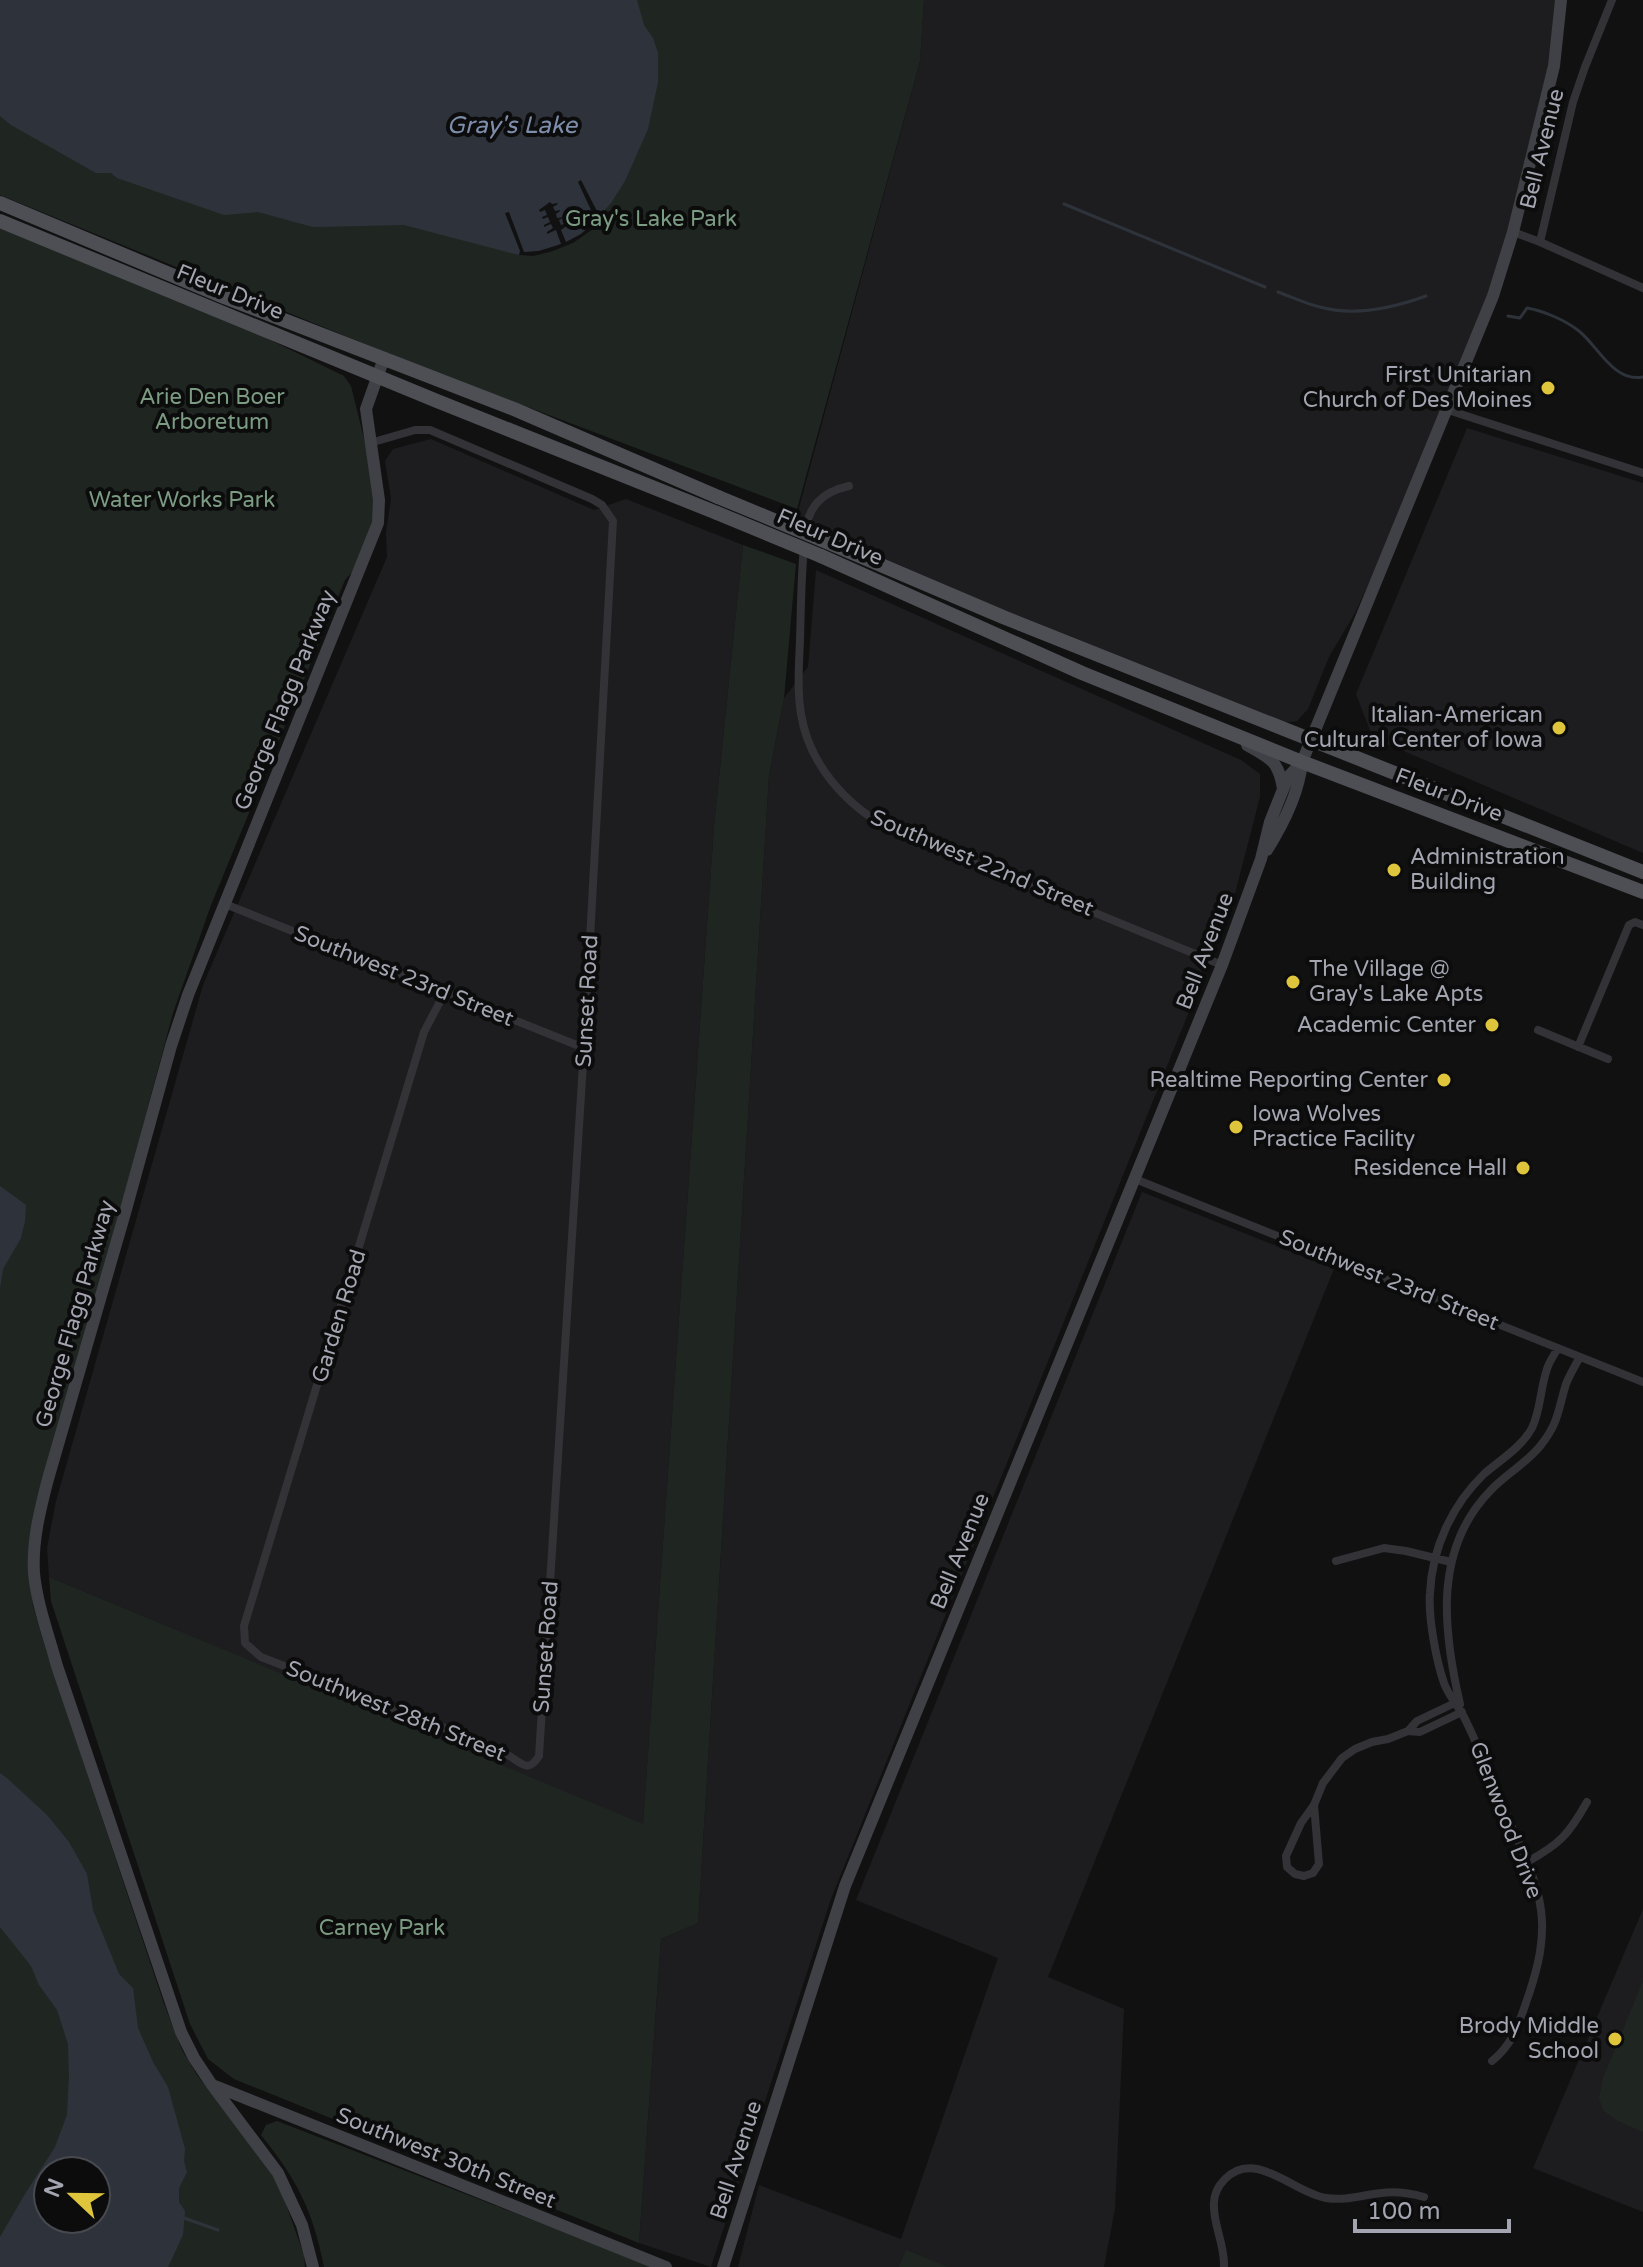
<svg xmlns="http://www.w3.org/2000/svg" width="1643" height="2267" font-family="'Varela Round',sans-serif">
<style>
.built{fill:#1d1d1f}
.green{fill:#1f2621;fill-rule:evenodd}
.water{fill:#2e333b;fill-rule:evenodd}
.pier{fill:#111112}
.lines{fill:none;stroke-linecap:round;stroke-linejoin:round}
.stream{stroke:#2e333b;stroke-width:3}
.street{stroke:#323237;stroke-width:8}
.secondary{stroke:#404146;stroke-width:12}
.primary{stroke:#4e4f55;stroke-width:14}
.primary-bridge{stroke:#4e4f55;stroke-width:14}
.poi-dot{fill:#dec53c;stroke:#0c0c0d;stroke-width:3}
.labels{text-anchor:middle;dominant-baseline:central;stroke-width:8;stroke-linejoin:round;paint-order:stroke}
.street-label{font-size:22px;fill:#a3a5b1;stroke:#0c0c0d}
.park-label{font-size:22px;fill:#7c9b83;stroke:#0c0c0d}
.poi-label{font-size:22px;fill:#a3a5b1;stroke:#0c0c0d;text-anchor:end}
.water-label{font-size:24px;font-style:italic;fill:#7d8daa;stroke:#0c0c0d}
</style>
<rect width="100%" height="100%" fill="#111112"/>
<path class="built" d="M924,0H1561L1554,66L1513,232L1431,450L1355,613L1329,657L1308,709L1297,721L1283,723L822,540L823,530L796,519L920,61Z
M1467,428L1643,483V853L1373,738L1356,694Z
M431,439L594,510L626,499L743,545L714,827L643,1825L49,1577L47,1548L56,1501L203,985L387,557L386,532L391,499L385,461L393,449Z
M816,570L1241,760L1260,774V797L1232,905L831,1899L711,2267L639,2243L661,1939L698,1923L769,775L784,698L808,667Z
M1142,1192L1334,1269L1048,1977L1124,2009L1115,2209L1104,2267H738L759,2185L901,2239L998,1958L856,1900Z
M1643,1909V2212L1533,2168Z"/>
<path class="green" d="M0,0H924L920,61L797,509L404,360L0,195Z
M0,228L252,331L344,376L351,386L373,475L376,499L372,528L352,572L345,580L211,905L173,1013L109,1252L40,1489L29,1545L30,1577L33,1606L47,1653L164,2004L182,2050L197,2075L277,2179L304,2255L305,2267H0ZM48,2171H96V2219H48Z
M743,545L796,564L784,698L769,775L698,1923L661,1939L639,2243L234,2079L208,2059L190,2024L51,1601L49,1577L643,1824L714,827Z
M1643,1981V2132L1618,2121L1604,2111L1599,2099L1603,2078Z
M277,2121L654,2267H324C313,2210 297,2180 261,2135L266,2125Z
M906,2250L948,2267H899Z"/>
<path class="water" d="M0,0H637L644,25L653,38L658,53V82L648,129L625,181L611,203L591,226L574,239L552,248L519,255L404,225L313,227L258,212L224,215L117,178L111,173H96L11,125L0,116Z
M0,1186L26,1205L25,1221L21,1238L3,1269L0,1288Z
M0,1773L8,1779L47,1815L69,1842L87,1874L93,1910L119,1974L133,1988L138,2028L153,2062L168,2087L185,2149L184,2161L187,2172L179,2188V2202L185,2211L183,2235L168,2267H0V2237L25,2194L55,2147L67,2115L69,2077L68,2044L57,2010L39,1985L31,1966L0,1927ZM48,2171H96V2219H48Z"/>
<path class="pier" d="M581,180L600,217L601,216L603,219L593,229L573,243L550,252L533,256L519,255L520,251L505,213L509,212L524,252L539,251L561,244L556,230L547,234V232L553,228L551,224L544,227V225L550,222L548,217L543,219L542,217L547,215L545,210L540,212L539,210L550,202L552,204L557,203L558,204L553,207L555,211L560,210V211L556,214L557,218L565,217L559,220L561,225L567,223L568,225L561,230L566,242L581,234L596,221L578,182Z"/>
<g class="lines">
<path class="stream" d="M1064,204L1265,287
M1278,292C1292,297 1306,304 1320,307C1355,317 1393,308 1426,296
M1508,316L1520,318L1527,308C1544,311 1565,320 1579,331C1597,345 1614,383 1643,377
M184,2218L218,2230"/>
<path class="street" d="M1513,232L1540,242L1643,288
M1540,242L1573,102L1585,67L1612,0
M1448,410L1643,473
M370,443L415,430H430L592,499L602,505L613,521L584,1048L539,1756C529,1772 523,1765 511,1757C504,1752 494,1748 486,1744L261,1657L245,1643L244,1626L424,1032L445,992
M805,534C808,506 822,492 849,486
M804,547C801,578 801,609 800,640C799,664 797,690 801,714C809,764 845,804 888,828L1222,965
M225,904L584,1048
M1538,1030L1608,1059
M1578,1047L1629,925L1635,922L1643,925
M1135,1179L1643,1382
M1336,1561L1384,1548L1406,1551L1451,1562
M1460,1704C1443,1630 1433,1549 1491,1490C1506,1474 1527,1463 1541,1445C1559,1422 1558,1410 1566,1384C1570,1374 1575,1366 1580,1357
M1408,1731L1417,1721L1459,1701
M1314,1805L1319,1864L1313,1873L1304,1876L1295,1874L1287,1867L1286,1856L1301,1823L1314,1805L1323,1783L1342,1758L1355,1749L1372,1742L1388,1739L1408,1731L1420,1732L1462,1712
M1527,1862C1560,1844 1569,1834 1587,1802
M1492,2061C1515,2042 1519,2022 1529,1994C1538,1967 1545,1939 1541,1910C1537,1880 1523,1853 1511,1825C1496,1789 1482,1754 1465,1719C1459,1707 1448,1695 1444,1683C1436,1660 1428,1616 1430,1593C1432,1548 1452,1505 1484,1474C1500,1460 1522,1447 1532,1428C1541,1409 1540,1389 1547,1369C1549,1362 1554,1355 1558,1348
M1224,2267C1225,2245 1214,2227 1214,2207C1213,2196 1218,2186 1225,2179C1255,2148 1294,2193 1326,2198C1346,2201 1362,2195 1381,2193C1396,2191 1410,2193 1424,2197"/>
<path class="secondary" d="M1247,745C1270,758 1279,761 1283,789
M1267,850C1284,823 1299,793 1302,762L1493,296L1513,232L1554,66L1561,0
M215,2086L666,2267
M313,2267L302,2225L278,2173L212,2085L194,2058L181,2032L57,1666C49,1636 37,1605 34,1573C32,1541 40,1510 48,1479L125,1213L171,1046L188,995L378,523L379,500L366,409L384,358
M723,2267L845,1886L1222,965L1261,859L1270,822L1288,777L1302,762"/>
<path class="primary" d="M0,203L224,297L514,409L718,497
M0,221L437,401L717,513
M822,540L1003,617L1643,872
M821,556L1082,673L1302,762L1643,892"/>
<path class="primary-bridge" d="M718,497L822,540
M717,513L821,556"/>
</g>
<g class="poi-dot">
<circle cx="1548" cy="388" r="8"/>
<circle cx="1559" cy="728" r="8"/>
<circle cx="1394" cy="870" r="8"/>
<circle cx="1293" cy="982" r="8"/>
<circle cx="1492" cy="1025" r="8"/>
<circle cx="1444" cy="1080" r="8"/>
<circle cx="1236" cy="1127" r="8"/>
<circle cx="1523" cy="1168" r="8"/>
<circle cx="1615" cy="2039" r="8"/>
</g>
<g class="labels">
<g class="street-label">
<text transform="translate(1542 149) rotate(-76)">Bell Avenue</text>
<text transform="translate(230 292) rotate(22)">Fleur Drive</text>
<text transform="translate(830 537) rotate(23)">Fleur Drive</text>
<text transform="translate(285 700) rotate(-68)">George Flagg Parkway</text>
<text transform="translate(1449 795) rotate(21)">Fleur Drive</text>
<text transform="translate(982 863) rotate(23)">Southwest 22nd Street</text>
<text transform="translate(1205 951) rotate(-69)">Bell Avenue</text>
<text transform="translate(404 976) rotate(22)">Southwest 23rd Street</text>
<text transform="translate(587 1001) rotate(-87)">Sunset Road</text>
<text transform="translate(1389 1280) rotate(22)">Southwest 23rd Street</text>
<text transform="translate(75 1314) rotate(-74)">George Flagg Parkway</text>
<text transform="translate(339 1316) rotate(-73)">Garden Road</text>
<text transform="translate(960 1551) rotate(-68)">Bell Avenue</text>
<text transform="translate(546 1647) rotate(-86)">Sunset Road</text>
<text transform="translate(396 1711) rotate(22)">Southwest 28th Street</text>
<text transform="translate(1506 1820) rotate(69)">Glenwood Drive</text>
<text transform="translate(446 2158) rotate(22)">Southwest 30th Street</text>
<text transform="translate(736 2160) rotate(-72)">Bell Avenue</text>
</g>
<g class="park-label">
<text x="651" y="219">Gray's Lake Park</text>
<text x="212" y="397">Arie Den Boer<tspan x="212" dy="25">Arboretum</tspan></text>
<text x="182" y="500">Water Works Park</text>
<text x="382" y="1928">Carney Park</text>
</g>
<g class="poi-label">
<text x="1532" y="375">First Unitarian<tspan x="1532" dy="25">Church of Des Moines</tspan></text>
<text x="1543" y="715">Italian-American<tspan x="1543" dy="25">Cultural Center of Iowa</tspan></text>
<text x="1410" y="857" text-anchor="start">Administration<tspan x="1410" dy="25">Building</tspan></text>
<text x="1309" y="969" text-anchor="start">The Village @<tspan x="1309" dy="25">Gray's Lake Apts</tspan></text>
<text x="1476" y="1025">Academic Center</text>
<text x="1428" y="1080">Realtime Reporting Center</text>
<text x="1252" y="1114" text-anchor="start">Iowa Wolves<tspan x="1252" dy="25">Practice Facility</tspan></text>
<text x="1507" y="1168">Residence Hall</text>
<text x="1599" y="2026">Brody Middle<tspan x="1599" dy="25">School</tspan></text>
</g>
<g class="water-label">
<text x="512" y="125">Gray's Lake</text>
</g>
</g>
<g transform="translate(72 2195) rotate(292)"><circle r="38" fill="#0c0c0d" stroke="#48494f" stroke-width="2"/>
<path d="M0-6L14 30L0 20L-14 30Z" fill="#dec53c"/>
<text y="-12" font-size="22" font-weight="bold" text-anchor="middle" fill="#a3a5b1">N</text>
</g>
<path d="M1355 2219v12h154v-12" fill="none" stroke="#a3a5b1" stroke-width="4"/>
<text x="1367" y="2219" font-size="24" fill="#a3a5b1" stroke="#0c0c0d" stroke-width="6" paint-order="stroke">100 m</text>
</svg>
